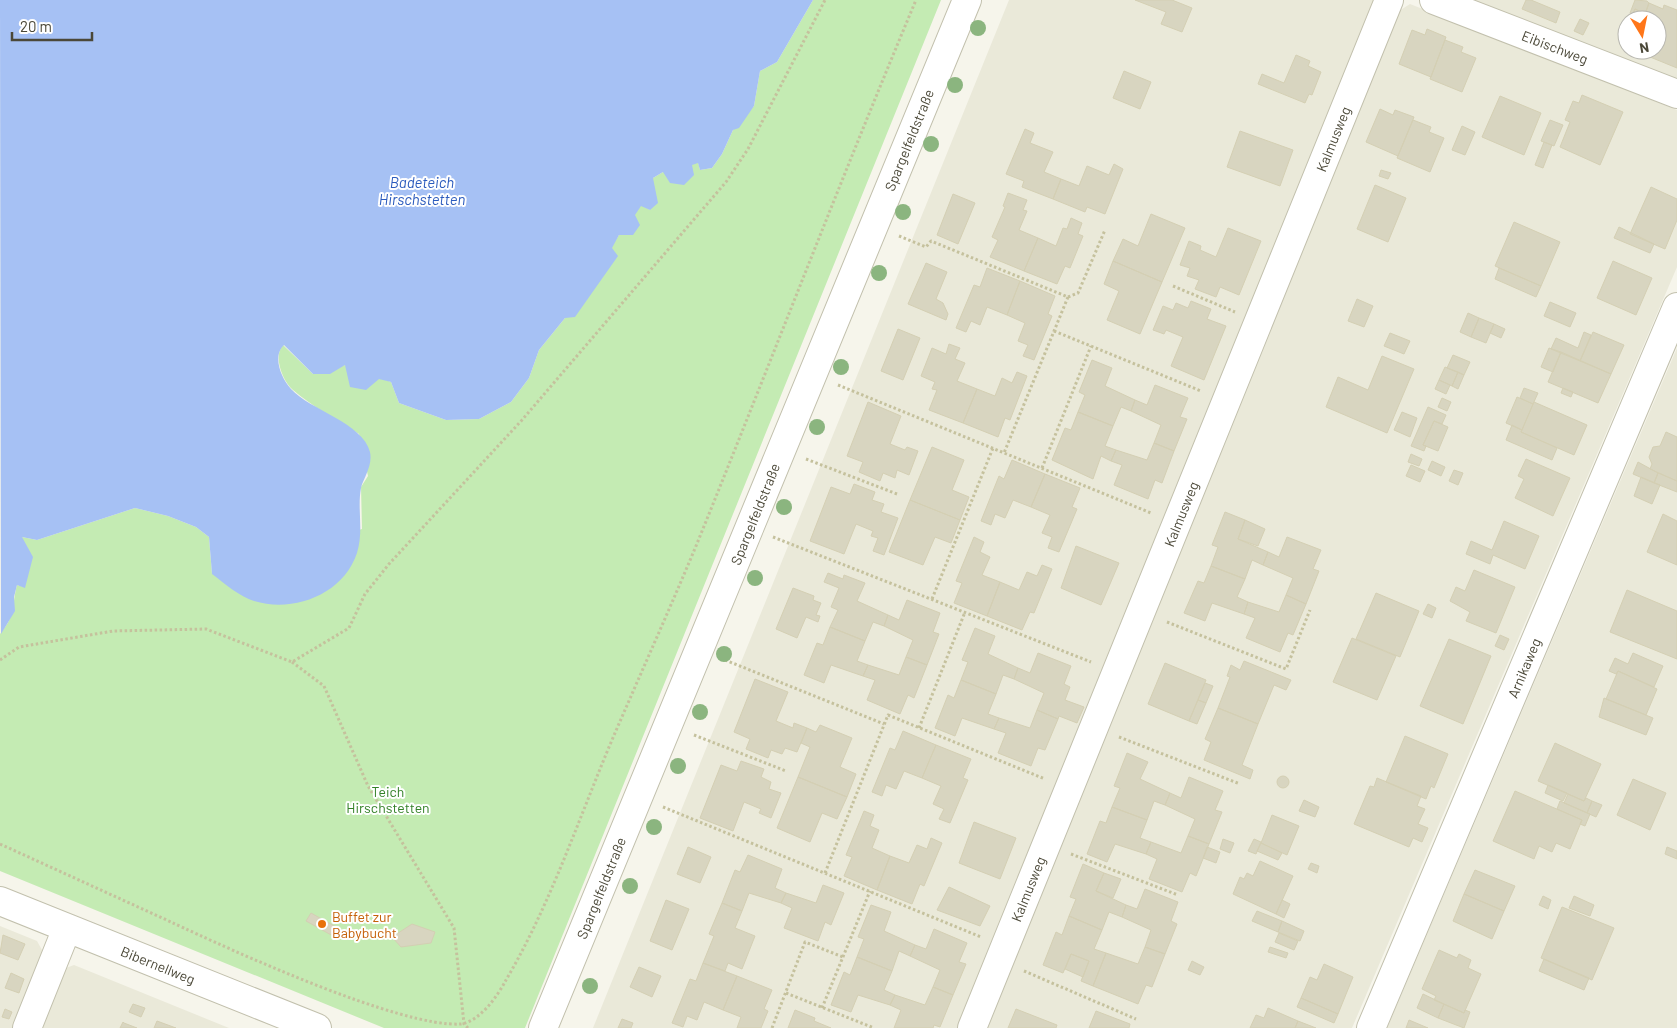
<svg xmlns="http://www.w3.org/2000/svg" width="1677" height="1028" font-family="Barlow,sans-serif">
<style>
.residential{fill:#eae9d9;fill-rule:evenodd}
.green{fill:#c4ebb3}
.water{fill:#a6c1f4}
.building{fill:#d8d5c0;stroke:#d4cfb3}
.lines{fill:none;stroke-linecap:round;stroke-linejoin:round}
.minor-casing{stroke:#c2c0ad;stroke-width:30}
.path{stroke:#c5c19d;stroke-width:3;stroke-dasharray:2.5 2.5;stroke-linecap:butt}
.minor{stroke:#fff;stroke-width:28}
.tree{fill:#8bb57f}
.food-dot{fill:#e8710a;stroke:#fff;stroke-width:2}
.labels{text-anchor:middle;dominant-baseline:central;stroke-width:4;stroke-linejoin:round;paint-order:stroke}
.street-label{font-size:14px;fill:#4b4838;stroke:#fff}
.park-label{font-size:14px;fill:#338127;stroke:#fff}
.food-label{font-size:14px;fill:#c56008;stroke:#fff;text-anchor:start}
.water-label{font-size:15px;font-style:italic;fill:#2b5bbd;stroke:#fff}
</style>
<rect width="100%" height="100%" fill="#f6f5eb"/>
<path class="residential" d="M1009,0H1376L960,1028H593Z
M1472,0H1677V81ZM1627,20H1657V50H1627Z
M1410,4L1677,110V267L1352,1028H987L1399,11Z
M1677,348V1028H1387Z
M0,926L37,941L42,950L43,959L15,1028H0Z
M74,965L229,1028H35L58,971Z"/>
<path class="green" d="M813,0H941L525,1028H384L0,871V634C17,613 11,608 17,585L25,587L22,537L37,540L135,508L168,516L196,527L209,537L212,574L362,529L361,487L368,476L359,434C337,420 313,407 293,390C282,380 273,356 283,345L313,374L345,365L391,382L399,403L446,420L479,419L511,402L529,378L539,350L565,318L619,235L641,205L650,210L653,178L663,172L698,162L700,170L712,168L722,154L733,130L754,106L760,71L777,62Z"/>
<path class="water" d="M0,0H813L777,62L760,71L754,106L739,128L733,130L722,154L712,168L700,170L698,163L692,165L694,175L684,185L670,183L663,172L653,178L658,203L650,210L641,206L635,215L640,225L633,235H619L612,248L618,256L575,317L565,318L539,350L529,378L511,402L479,419L446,420L399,403L391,382L379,379L366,390L350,387L345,365L330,374H313L284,345C272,356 281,378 291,389C310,410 363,423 370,452C373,466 363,479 361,488C357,510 364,530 357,553C343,595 293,613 254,601C240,597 224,583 212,574L209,537L196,527L168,516L135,508L37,540L22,537L33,557L25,588L17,585L14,597L15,611L1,634Z"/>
<path class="building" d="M1135,0H1172L1192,8L1182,32L1161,24L1166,12Z
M1526,0H1531L1560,12L1556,23L1522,9Z
M1635,0L1647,1L1649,3L1645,14L1635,9L1633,14L1630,13Z
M1649,3L1663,9L1664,5L1677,10V68L1633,50H1657V20H1630L1635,9L1645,14Z
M1580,19L1589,23L1583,35L1574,31Z
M1627,28V44L1621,41Z
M1427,29L1446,37L1431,77L1399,64L1412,30L1425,35Z
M1445,40L1463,47L1461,52L1476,58L1462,92L1430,79Z
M1296,55L1310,61L1308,66L1321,72L1312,95L1309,94L1305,103L1258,84L1262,74L1284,83Z
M1124,71L1151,82L1140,109L1113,98Z
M1582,95L1623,112L1600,165L1560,147L1570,122L1565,120L1573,101L1579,103Z
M1500,96L1541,113L1524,155L1482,137Z
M1380,109L1393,115L1395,110L1414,117L1398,156L1366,142Z
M1413,120L1431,127L1429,132L1444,138L1430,172L1397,158Z
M1550,120L1563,125L1554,146L1541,141Z
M1462,126L1475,132L1465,155L1452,150Z
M1025,129L1034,133L1030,143L1053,152L1044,172L1061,179L1053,199L1022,187L1024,181L1006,174Z
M1240,131L1293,150L1280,186L1227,167Z
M1544,142L1552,145L1543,168L1535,165Z
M1114,164L1123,169L1105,214L1087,207L1085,212L1053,199L1061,179L1079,186L1087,166L1109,175Z
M1381,170L1391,173L1388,179L1379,176Z
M1375,185L1406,198L1388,242L1357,229Z
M1651,187L1677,199V220L1665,249L1630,234Z
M1008,193L1027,200L1023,210L1027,211L1019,230L1038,238L1024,271L990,257L998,240L992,237L1005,207L1003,206Z
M953,194L975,203L958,244L937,235Z
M1151,214L1185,228L1162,282L1113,261L1123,239L1138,246Z
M1071,218L1082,223L1078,234L1083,236L1070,268L1065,266L1057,284L1024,271L1038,238L1056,246L1063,228L1067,229Z
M1514,222L1560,242L1541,286L1495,266Z
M1619,227L1654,244L1650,253L1614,238Z
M1228,228L1261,241L1239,295L1220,287L1216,297L1195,289L1199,280L1187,276L1190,268L1180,265L1189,241L1201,246L1200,250L1216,257Z
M1113,261L1162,282L1140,334L1107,320L1119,291L1104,284Z
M1613,261L1652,278L1636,315L1597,298Z
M926,263L947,272L936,299L943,303L948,314L946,320L908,304Z
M987,268L1020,281L1007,315L987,307L980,325L971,321L966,332L956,328L974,285L980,287Z
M1499,268L1541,286L1536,297L1495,279Z
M1020,281L1055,296L1048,314L1052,316L1034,360L1023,356L1028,345L1018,341L1025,323L1007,315Z
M1357,299L1373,306L1364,327L1348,321Z
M1191,301L1211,309L1207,319L1226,326L1204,380L1171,366L1183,337L1166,330L1164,334L1153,330L1163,306L1173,310L1176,303L1188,308Z
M1550,302L1576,313L1570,327L1544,316Z
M1468,313L1479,318L1471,337L1460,332Z
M1479,318L1494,324L1486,343L1471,337Z
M1494,324L1505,329L1501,338L1490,333Z
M898,329L920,338L903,380L881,371Z
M1584,332L1591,335L1580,361L1551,349L1556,338L1578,348Z
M1593,332L1624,345L1611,374L1580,361Z
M1390,333L1410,341L1404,354L1384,346Z
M949,344L960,348L955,359L965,363L957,381L977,389L963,423L929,410L937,390L932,389L935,382L921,376L932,348L946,354Z
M1549,348L1561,352L1553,372L1541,367Z
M1561,352L1611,374L1598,403L1548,382Z
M1453,355L1470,362L1464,375L1447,368Z
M1382,356L1414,369L1387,433L1326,407L1338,377L1368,390Z
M1092,360L1112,368L1105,386L1135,400L1131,411L1121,407L1113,426L1078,412L1085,395L1079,392Z
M1445,367L1458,372L1452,386L1439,380Z
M1017,372L1027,376L1010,420L1005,418L998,437L963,423L977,389L995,396L1002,378L1012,383Z
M1458,372L1464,375L1458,389L1452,386Z
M1439,380L1450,385L1446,394L1435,389Z
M1155,385L1188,398L1180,417L1187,419L1174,451L1154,443L1161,425L1131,411L1135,400L1147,405Z
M1524,388L1538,393L1533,404L1520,398Z
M1563,388L1573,392L1571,397L1561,393Z
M1517,397L1533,404L1522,430L1506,423Z
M1442,398L1451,402L1447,411L1438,407Z
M868,402L901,416L890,444L905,450L907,447L918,451L909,475L897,470L895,478L883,473L880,481L859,472L863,462L847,456Z
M1534,402L1587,425L1574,455L1521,432Z
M1428,407L1446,415L1442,424L1434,421L1423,445L1426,446L1424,451L1411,446Z
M1078,412L1113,426L1105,446L1116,450L1111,461L1101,456L1093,479L1052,460L1065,428L1071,430Z
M1402,412L1417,418L1410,437L1394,430Z
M1434,421L1448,427L1438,451L1423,445Z
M1512,425L1522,430L1521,432L1557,448L1552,460L1506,440Z
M1666,432L1677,437V481L1650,469L1652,464L1649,457L1653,447L1660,446Z
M1154,443L1174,451L1162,483L1155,480L1148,499L1114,485L1122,465L1111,461L1116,450L1147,460Z
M932,447L964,460L952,490L969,497L960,520L910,500Z
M1411,454L1422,459L1419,466L1408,462Z
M1526,459L1570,478L1553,516L1515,498L1524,479L1518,476Z
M1012,460L1045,474L1031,507L1013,500L1005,518L995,514L991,525L981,521L999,476L1004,479Z
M1432,461L1445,467L1441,476L1428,470Z
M1638,462L1658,473L1654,483L1633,474Z
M1411,465L1425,471L1420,482L1406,476Z
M1454,470L1463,473L1458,485L1449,481Z
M1658,473L1677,481V492L1654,483Z
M1045,474L1080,488L1072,507L1077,509L1059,552L1048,548L1052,537L1042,533L1050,515L1031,507Z
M1641,477L1660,485L1652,504L1634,496Z
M854,484L875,492L872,500L884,504L881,512L898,518L884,555L873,551L878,538L871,536L873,531L856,524L844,554L810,541L831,487L850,494Z
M910,500L960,520L951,543L935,537L923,565L889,552Z
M1225,512L1245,520L1238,539L1268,552L1263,565L1252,560L1245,579L1211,566L1218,547L1212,545Z
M1663,514L1677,521V565L1647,552Z
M1245,520L1265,529L1258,546L1238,539Z
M1504,521L1539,536L1525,569L1493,555L1490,564L1466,554L1471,541L1492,550Z
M974,537L984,542L980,552L990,557L982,575L1000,582L987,616L954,603L962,583L956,581Z
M1287,537L1321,550L1313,569L1319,571L1306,604L1286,595L1293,578L1263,565L1268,552L1279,557Z
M1076,546L1119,563L1101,605L1061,588Z
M1042,565L1052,569L1034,613L1030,612L1022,630L987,616L1000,582L1019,590L1027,572L1037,576Z
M1211,566L1245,579L1237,597L1248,602L1244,614L1212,603L1205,621L1184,613L1198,581L1204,583Z
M1474,570L1515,587L1496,633L1466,621L1470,612L1450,601L1456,587L1465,591Z
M828,573L843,579L844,575L865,583L857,601L888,615L884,626L873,622L865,641L830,627L838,610L831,607L839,588L824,582Z
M793,588L814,596L813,600L821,603L816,615L820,616L818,622L806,617L797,638L776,629Z
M1627,590L1677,611V659L1610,632Z
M1376,593L1419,611L1400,657L1356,639Z
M1286,595L1306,604L1293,635L1288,633L1280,652L1246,638L1255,618L1244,614L1248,602L1279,612Z
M907,600L940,613L933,632L939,634L927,665L906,657L913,640L884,626L888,615L899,620Z
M1428,604L1436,608L1432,618L1423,614Z
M830,627L865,641L857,661L868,665L863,676L831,665L824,683L804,675L817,643L823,645Z
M975,628L995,636L988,654L1018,668L1014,679L1003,675L996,694L961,680L968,662L962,660Z
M1500,635L1509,639L1504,650L1495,646Z
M1352,638L1396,656L1377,700L1333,682Z
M1449,639L1491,656L1463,724L1420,706Z
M1038,653L1071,666L1064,684L1070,687L1065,700L1084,707L1077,723L1059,716L1058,719L1037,710L1044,693L1014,679L1018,668L1030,673Z
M1633,653L1663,666L1654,687L1618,671L1616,674L1609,671L1615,658L1628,664Z
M906,657L927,665L914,698L908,695L900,714L867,700L875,680L863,676L868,665L899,675Z
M1244,661L1291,680L1286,690L1274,685L1258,724L1218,708L1230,677L1227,676L1231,665L1240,670Z
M1165,663L1206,680L1189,721L1148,704Z
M1618,671L1657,689L1646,715L1606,699Z
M755,679L788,692L776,721L793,728L794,723L807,728L797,752L785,748L782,754L771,750L768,758L746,749L750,739L734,732Z
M961,680L996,694L988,714L999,718L994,729L962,718L955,736L935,728L948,695L954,698Z
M1205,683L1213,686L1206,703L1198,700Z
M1604,698L1653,718L1646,735L1599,717Z
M1198,700L1206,703L1197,724L1189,721Z
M1218,708L1258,724L1242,765L1253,770L1250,779L1204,760L1211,742L1205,739Z
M1037,710L1058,719L1045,750L1038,748L1031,766L998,753L1006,733L994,729L999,718L1030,728Z
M820,725L852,738L840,767L856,774L847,797L798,777L810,747L801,743L807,728L816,732Z
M903,731L936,745L922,778L904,771L896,789L886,785L882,796L872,792L890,748L895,750Z
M1405,736L1448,754L1434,788L1431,786L1426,799L1386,782Z
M1555,743L1601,764L1584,801L1538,781Z
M936,745L971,759L963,778L968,780L950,823L939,819L944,809L933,804L941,786L922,778Z
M1127,753L1148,762L1140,779L1170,793L1165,805L1154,801L1147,820L1112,807L1120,788L1114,786Z
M741,761L764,769L761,777L771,782L769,789L781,793L771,818L759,813L761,809L744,802L733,831L700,818L721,765L737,771Z
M1277 782a6 6 0 1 1 12 0a6 6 0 1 1-12 0Z
M798,777L847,797L837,819L822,813L810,842L777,828Z
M1189,777L1223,791L1215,810L1222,812L1209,844L1188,836L1195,819L1165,805L1170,793L1181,798Z
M1377,778L1421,796L1417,806L1425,809L1418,824L1428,828L1422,842L1413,838L1409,847L1354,824L1370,786L1374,787Z
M1633,779L1666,793L1650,830L1617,815Z
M1548,785L1567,793L1563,801L1545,793Z
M1515,791L1582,820L1570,849L1556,843L1552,852L1539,846L1534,859L1493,841Z
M1568,794L1584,801L1586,798L1592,801L1587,813L1564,803Z
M1304,800L1319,807L1315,817L1299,811Z
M1560,801L1590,814L1585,826L1580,824L1582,820L1557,809Z
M1592,801L1602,805L1596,817L1587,813Z
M1112,807L1147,820L1140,838L1151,842L1146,854L1115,844L1107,862L1087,854L1100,821L1106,823Z
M864,811L874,815L870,826L879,830L872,848L890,856L877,890L844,876L852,857L846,855Z
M1272,815L1299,826L1287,855L1261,843Z
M974,822L1016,838L1000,879L959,863Z
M1188,836L1209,844L1196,876L1190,873L1182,892L1149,879L1157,859L1146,854L1151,842L1181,853Z
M931,838L942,843L924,886L920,884L912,904L877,890L890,856L909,863L917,845L927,849Z
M1223,839L1234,843L1230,853L1220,849Z
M1254,839L1261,842L1256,854L1248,851Z
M1261,843L1282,853L1278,860L1257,851Z
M688,847L711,857L700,883L677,874Z
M1207,847L1220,852L1216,863L1203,858Z
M1667,847L1677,851V859L1665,854Z
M748,855L782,869L775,888L786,893L781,903L749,893L742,911L722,903L735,870L740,872Z
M1260,861L1293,876L1276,914L1233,894L1240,877L1244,879L1247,873L1253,876Z
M1311,863L1319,866L1317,873L1308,869Z
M1083,864L1104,873L1096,891L1126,905L1122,917L1109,912L1102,930L1069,916L1076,899L1070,897Z
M1475,870L1515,886L1504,911L1464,894Z
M1104,873L1121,879L1113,898L1096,891Z
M823,885L844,893L831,925L825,922L818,941L784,928L792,908L781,903L786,893L816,903Z
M949,887L990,906L980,926L937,910Z
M1145,889L1178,902L1171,921L1177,924L1165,954L1145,947L1151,930L1122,917L1126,905L1137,909Z
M1464,894L1504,911L1492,939L1453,921Z
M1543,896L1551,900L1548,909L1539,905Z
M1574,896L1594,905L1590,916L1569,908Z
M666,900L689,909L672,950L650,941Z
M1282,900L1290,904L1284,918L1276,914Z
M722,903L742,911L735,928L755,936L742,969L728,963L725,971L703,963L714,936L709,934Z
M871,905L891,912L884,931L915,945L910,956L899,951L892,971L857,957L864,939L858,937Z
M1562,907L1614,928L1592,980L1541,958Z
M1257,911L1282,921L1278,932L1252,921Z
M311,913L338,928L333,936L306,921Z
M1069,916L1102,930L1094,949L1106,953L1093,986L1081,981L1089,961L1071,954L1063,973L1043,965L1056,932L1062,935Z
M1282,921L1304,931L1300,941L1278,932Z
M412,924L435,932L431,943L401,947L392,937Z
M934,929L967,943L959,962L966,964L953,995L933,987L940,970L910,956L915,945L926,949Z
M1279,933L1298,941L1294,950L1275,942Z
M3,935L25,944L18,960L0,953Z
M1145,947L1165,954L1152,987L1146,985L1138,1004L1093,986L1106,953L1138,964Z
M1270,947L1288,953L1286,958L1268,952Z
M1439,950L1457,958L1459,954L1471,960L1468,968L1481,974L1464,1013L1434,1000L1436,996L1422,989Z
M1071,954L1089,961L1083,977L1065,969Z
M857,957L892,971L884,990L895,995L890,1005L858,995L851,1012L831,1005L844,972L850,975Z
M1544,959L1589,978L1584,990L1539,971Z
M1192,961L1204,967L1200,975L1188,970Z
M703,963L737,976L723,1010L704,1002L697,1020L687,1016L683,1027L672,1023L690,979L696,981Z
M1324,964L1353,977L1338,1014L1301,998L1310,977L1317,980Z
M639,967L661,976L652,997L630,987Z
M11,973L24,979L19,993L5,988Z
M737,976L772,990L764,1009L768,1011L761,1028H737L741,1017L723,1010Z
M933,987L953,995L940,1027L934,1025L933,1028H894L901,1010L890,1005L895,995L925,1005Z
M1423,994L1444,1004L1438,1018L1417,1008Z
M1301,998L1338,1014L1334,1023L1297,1007Z
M133,1004L145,1008L141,1017L129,1012Z
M1444,1004L1464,1013L1465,1010L1470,1012L1464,1028L1438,1018Z
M1268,1008L1298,1021L1295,1028H1250L1256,1015L1264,1018Z
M5,1009L12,1012L9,1019L2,1017Z
M1016,1009L1057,1025L1056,1028H1008Z
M795,1010L815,1018L814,1021L831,1028H788Z
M1096,1011L1130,1024L1129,1028H1089Z
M622,1019L633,1023L631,1028H618Z
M1409,1020L1428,1028H1406Z
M157,1021L176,1028H154Z
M1298,1021L1316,1028H1295Z
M123,1022L124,1023L137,1028H120Z"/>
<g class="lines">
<defs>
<path id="minor" d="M1434,0L1677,94
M0,901L317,1028
M27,1028L67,928
M543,1028L967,0
M972,1028L1389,0
M1371,1028L1677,307"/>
</defs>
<use href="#minor" class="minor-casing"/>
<path class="path" d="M899,236L926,247L931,241L1068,297L1004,453
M1173,286L1235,312
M1068,297L1078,293L1105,230
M1054,331L1201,391
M838,385L1151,513
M806,459L897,494
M1042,468L1091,346
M773,537L1091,662
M932,599L993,448
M1167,622L1286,669L1310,610
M0,660L19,647L113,631L206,629L292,662L349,628L365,594L389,564L522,420L726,182L748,149L825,0
M725,660L884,724
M292,662L324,686L368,786L454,928L464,1024L468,1028
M919,728L965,612
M694,735L786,771
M1119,737L1240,784
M663,807L981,937
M0,844C57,870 114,896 171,922C231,950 401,1028 461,1024C480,1021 497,997 506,980C553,900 581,811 618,726C644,666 671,606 696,546C770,364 840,181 916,0
M1071,854L1178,895
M825,873L888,715L1045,779
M1024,971L1136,1019
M786,993L874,1028
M822,1008L870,891
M772,1028L805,942L843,957"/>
<use href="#minor" class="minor"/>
</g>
<g class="tree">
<circle cx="978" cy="28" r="8"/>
<circle cx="955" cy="85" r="8"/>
<circle cx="931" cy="144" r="8"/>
<circle cx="903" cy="212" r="8"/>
<circle cx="879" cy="273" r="8"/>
<circle cx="841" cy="367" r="8"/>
<circle cx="817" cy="427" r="8"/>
<circle cx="784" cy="507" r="8"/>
<circle cx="755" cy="578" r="8"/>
<circle cx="724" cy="654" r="8"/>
<circle cx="700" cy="712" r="8"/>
<circle cx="678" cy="766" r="8"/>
<circle cx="654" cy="827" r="8"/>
<circle cx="630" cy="886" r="8"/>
<circle cx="590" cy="986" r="8"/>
</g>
<circle class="food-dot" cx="322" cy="924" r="5"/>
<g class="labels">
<g class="street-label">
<text transform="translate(1555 47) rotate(21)">Eibischweg</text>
<text transform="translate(1333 139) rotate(-68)">Kalmusweg</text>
<text transform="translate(909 140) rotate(-68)">Spargelfeldstraße</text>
<text transform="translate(755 514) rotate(-68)">Spargelfeldstraße</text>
<text transform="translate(1181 514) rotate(-68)">Kalmusweg</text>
<text transform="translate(1524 668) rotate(-67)">Arnikaweg</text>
<text transform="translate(601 888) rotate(-68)">Spargelfeldstraße</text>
<text transform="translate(1028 889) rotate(-68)">Kalmusweg</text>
<text transform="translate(158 965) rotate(22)">Bibernellweg</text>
</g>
<g class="park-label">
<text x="388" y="791">Teich<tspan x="388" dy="16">Hirschstetten</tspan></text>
</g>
<g class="food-label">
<text x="332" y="916">Buffet zur<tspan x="332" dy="16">Babybucht</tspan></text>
</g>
<g class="water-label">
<text x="422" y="182">Badeteich<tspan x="422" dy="17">Hirschstetten</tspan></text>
</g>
</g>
<g transform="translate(1642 35) rotate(170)"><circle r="24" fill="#ffffff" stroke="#b7b6af"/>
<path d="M0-4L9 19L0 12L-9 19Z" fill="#ff7619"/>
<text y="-8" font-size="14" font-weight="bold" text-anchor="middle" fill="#4b4838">N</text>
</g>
<path d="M12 32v8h80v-8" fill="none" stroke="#4b4838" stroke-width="2.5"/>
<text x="20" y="32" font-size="15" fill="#4b4838" stroke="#ffffff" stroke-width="4" paint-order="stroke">20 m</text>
</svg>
